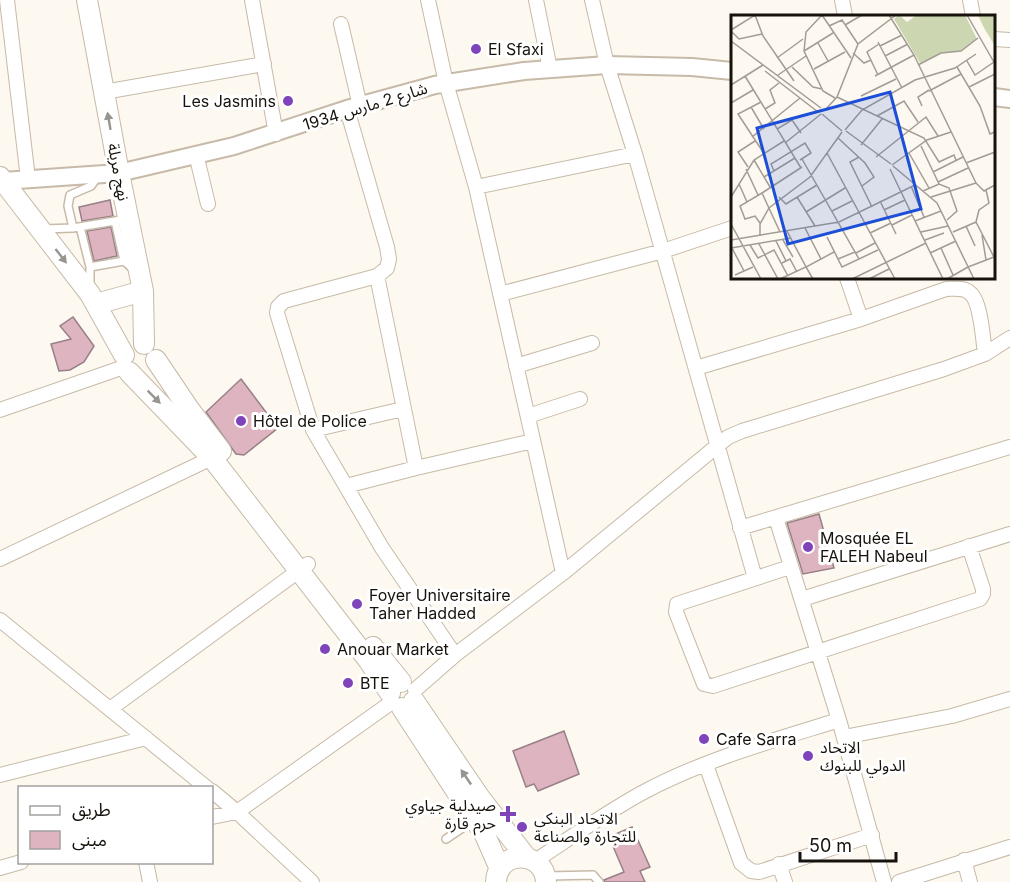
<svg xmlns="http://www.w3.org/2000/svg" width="1010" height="882" font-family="Inter,'Noto Sans Arabic',sans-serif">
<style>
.building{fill:#deb4c1;stroke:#978087;stroke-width:1.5}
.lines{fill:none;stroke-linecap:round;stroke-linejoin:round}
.service-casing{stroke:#c7baa8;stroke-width:10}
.minor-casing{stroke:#c7baa8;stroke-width:16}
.tertiary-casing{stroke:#c7baa8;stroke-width:20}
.secondary-casing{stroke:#c7baa8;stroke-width:22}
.service{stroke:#fff;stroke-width:7}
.minor{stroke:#fff;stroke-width:14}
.tertiary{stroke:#fff;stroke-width:16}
.secondary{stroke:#fff;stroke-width:20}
.oneway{fill:#979592}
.poi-dot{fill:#7f44ba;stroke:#fff;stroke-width:2}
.labels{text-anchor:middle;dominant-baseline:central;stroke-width:6;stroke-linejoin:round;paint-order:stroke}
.poi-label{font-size:16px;fill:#17130c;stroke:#fff;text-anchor:start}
.street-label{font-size:16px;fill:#17130c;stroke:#fff}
.inset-road{fill:none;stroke:#a19c95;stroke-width:1.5}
.view{fill:#1d4ed8;fill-opacity:0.15;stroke:#1d4ed8;stroke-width:3}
.inset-edge{fill:none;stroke:#17130c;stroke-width:3}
</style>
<rect width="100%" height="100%" fill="#fdf8f0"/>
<path class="building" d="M110,200L113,216L82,221L79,207Z
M111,227L117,256L94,261L87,231Z
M73,317L94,346L84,362L70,370L59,371L51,344L71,339L60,326Z
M241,379L278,428L244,455L236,454L206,412Z
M819,514L834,568L803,574L787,523Z
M564,731L579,774L538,791L534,784L526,787L513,751Z
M632,827L650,867L640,871L645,882H605L604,880L624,872L609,837Z"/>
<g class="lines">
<defs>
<path id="service" d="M125,219L115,221L124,261L133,269
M80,227L90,267V286
M73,228L68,206L70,195L91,186L99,175
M43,229L73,228L115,221
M90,267L124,261
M446,839L474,820
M548,876L593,875L599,882"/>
<path id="minor" d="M7,0L28,179
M252,0L276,134
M428,0L446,83L476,187L563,573
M536,0L550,69
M592,0L607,65L635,154L755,578
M842,0L845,16
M970,0L973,16
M341,24L360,106
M994,39L1010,40
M104,92L264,64
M196,154L208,204
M476,187L635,154
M377,276L284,301L278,307L277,313L313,430L382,548L455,655
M847,278L861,319
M500,294L663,251L732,228
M516,366L592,343
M696,368L861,319L946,289C954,289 964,287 970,293C981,301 983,340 985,354
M0,410L124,367
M528,416L580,399
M313,430L403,409
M416,468L533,441
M346,486L416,468L377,276L387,268L389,259L387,247L347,109
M776,518L839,720L884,882
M740,528L1010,447
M0,559L218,455
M790,567L677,604L676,612L704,684L713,686L980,599L983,594V589L969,546
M802,599L1010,534
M0,620L207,788
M415,690L455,655L563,573L728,437L742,431L944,369L985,354L1010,338
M110,709L308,564
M844,737L952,716L1010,699
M706,765L741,863L751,871L759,872L872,835
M0,775L146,738
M212,791L237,812L312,882
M212,817L237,812L392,702
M964,860L970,882
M535,861C570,838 604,814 640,794C702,760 772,741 839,720
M146,862L150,882
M779,864L785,882
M0,868L21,862
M899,882L1010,847"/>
<path id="tertiary" d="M994,97L1010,99
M3,181L119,173L234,146L347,109L435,85L524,71L607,65L692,67L732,71"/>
<path id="secondary" d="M87,0L119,173L143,291L144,344
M0,177L90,294L124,355
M96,304L143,291
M156,360L189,409L221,451
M129,372L212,458L369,661L390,693
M373,647L401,682
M414,701L480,798L526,857
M402,708L485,835L500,869
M496,882C497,849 545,850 546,882"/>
</defs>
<use href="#service" class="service-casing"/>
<use href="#minor" class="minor-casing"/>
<use href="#tertiary" class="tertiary-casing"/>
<use href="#secondary" class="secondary-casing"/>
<use href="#service" class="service"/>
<use href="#minor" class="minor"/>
<use href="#tertiary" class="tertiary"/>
<use href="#secondary" class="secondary"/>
</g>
<defs><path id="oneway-solid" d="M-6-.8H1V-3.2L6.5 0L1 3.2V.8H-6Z" transform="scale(1.5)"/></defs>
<g class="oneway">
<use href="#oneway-solid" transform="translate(109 121) rotate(-100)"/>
<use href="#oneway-solid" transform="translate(61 256) rotate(52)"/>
<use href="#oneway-solid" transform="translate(154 397) rotate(45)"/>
<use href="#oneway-solid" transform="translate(466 777) rotate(-124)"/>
</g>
<g class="poi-dot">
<circle cx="476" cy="49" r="6"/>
<circle cx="288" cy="101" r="6"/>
<circle cx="241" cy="421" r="6"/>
<circle cx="808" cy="547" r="6"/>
<circle cx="357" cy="604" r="6"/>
<circle cx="325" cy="649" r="6"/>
<circle cx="348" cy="683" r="6"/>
<circle cx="704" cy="739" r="6"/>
<circle cx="808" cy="756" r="6"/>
<path d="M505 805h6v6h6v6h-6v6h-6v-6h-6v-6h6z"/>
<circle cx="522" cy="827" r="6"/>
</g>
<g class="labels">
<g class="poi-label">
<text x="488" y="49">El Sfaxi</text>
<text x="276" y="101" text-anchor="end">Les Jasmins</text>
<text x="253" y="421">Hôtel de Police</text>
<text x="820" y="538">Mosquée EL<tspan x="820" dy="18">FALEH Nabeul</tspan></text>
<text x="369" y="595">Foyer Universitaire<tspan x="369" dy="18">Taher Hadded</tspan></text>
<text x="337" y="649">Anouar Market</text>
<text x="360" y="683">BTE</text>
<text x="716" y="739">Cafe Sarra</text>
<text x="820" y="747">الاتحاد<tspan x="820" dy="18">الدولي للبنوك</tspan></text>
<text x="496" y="805" text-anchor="end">صيدلية جياوي<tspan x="496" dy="18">حرم قارة</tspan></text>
<text x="534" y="818">الاتحاد البنكي<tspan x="534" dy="18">للتجارة والصناعة</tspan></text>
</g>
<g class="street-label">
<text transform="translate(365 106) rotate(-17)">شارع 2 مارس 1934</text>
<text transform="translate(119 172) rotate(79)">نهج مربلة</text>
</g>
</g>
<g transform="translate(731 15)">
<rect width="264" height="264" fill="#fdf8f0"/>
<path d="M168,0L176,7L186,0H234L246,24L229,36L210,38L189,48L163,4ZM247,0H264V31L253,13Z" fill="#ccd7b2"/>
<path class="inset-road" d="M91,0L75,17L73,36L92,76L104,83M91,0L120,43M158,0L183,40L245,168L200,182M236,0L264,49M114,10L131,0M98,11L111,5L127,29M0,15L24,0L32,21L63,66M0,16L8,24L31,19M0,26L90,93M147,27L171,73M87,28L97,46M149,31L171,20M73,36L102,18M122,38L133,48L140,45M154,41L177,29M46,43L72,24M236,46L244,60L263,47M187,50L210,38L230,36L247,23M61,52L82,72L91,74M226,52L249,91L259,119L264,117M83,54L114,37M34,56L87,97M47,60L75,41M147,60L136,37L148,29M14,61L70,153M144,61L183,40M0,70L32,50M238,72L264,59M198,76L230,59M130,81L165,64M106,82L193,123L208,147L223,140L225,145M30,87L7,99L32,137M0,88L22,75M191,91L187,82L198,75M20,92L33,114M34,94L44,88L39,75L48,68M94,95L106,82L127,29L165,0M91,99L111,116M146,101L173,86L187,107M46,114L61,105L70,118M114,115L131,95L184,65L224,53L245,39M115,116L160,149M21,122L69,83M107,123L134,148L143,162L131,171M54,128L90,99M130,130L151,104M190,131L208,169M96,138L164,264M178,138L198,173M128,142L119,147L141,192M145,142L195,102L207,121M71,144L128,244M23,145L39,172M235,148L264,137M161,150L196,125L220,117M162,151L206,188L243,264M17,152L7,137L24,126M15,154L27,180M159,154L212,264M43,156L40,149L74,128L80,138L69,145M202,157L232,142M33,162L64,143M207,167L237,153M245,168L253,176L264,170M8,169L16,187M180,171L193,202M255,175L258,188L248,195L245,207L264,244M192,176L208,169L218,173L226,196L216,205M0,182L23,145L53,126M48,182L55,189L86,170M66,182L84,211M149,186L165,219M153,195L174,185M101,196L121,186M75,197L114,173M184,206L210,196M29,208L24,201L14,204L9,191L31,178M0,209L30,264M161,210L181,200M235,211L244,231M74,213L90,244M49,217L31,178L71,152M190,217L217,211M222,217L245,207M139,218L160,208M29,220V209L38,193L79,162L111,117M251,220L255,245M96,222L111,252L147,235M0,225L108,207L184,170M52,225L62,242M194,225L213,218M45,226L55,246M28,229L47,264M19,230L27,243L43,235L57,261M0,233L60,223M1,233L13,256M210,233L222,260M125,238L144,228M199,238L225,226M107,244L124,237M51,248L59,244L66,257M237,252L263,242M4,260L22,252M49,264L75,252L56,216M82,264L75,252L103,237M121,264L195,228M138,264L158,254M216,264L237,252"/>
<path class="view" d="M159,77L190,194L57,229L26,113Z"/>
<rect width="264" height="264" class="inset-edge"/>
</g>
<rect x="18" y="786" width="195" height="78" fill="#ffffff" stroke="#a2a19e" stroke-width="1.5"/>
<rect x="30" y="806" width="30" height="9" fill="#ffffff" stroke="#a2a19e" stroke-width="1.5"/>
<text x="72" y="816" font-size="18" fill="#17130c">طريق</text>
<rect x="30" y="831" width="30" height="18" fill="#deb4c1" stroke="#a2a19e" stroke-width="1.5"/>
<text x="72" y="846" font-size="18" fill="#17130c">مبنى</text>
<path d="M800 852v9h96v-9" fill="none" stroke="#17130c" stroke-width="3"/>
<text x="809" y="852" font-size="18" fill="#17130c" stroke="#ffffff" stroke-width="4.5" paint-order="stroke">50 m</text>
</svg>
